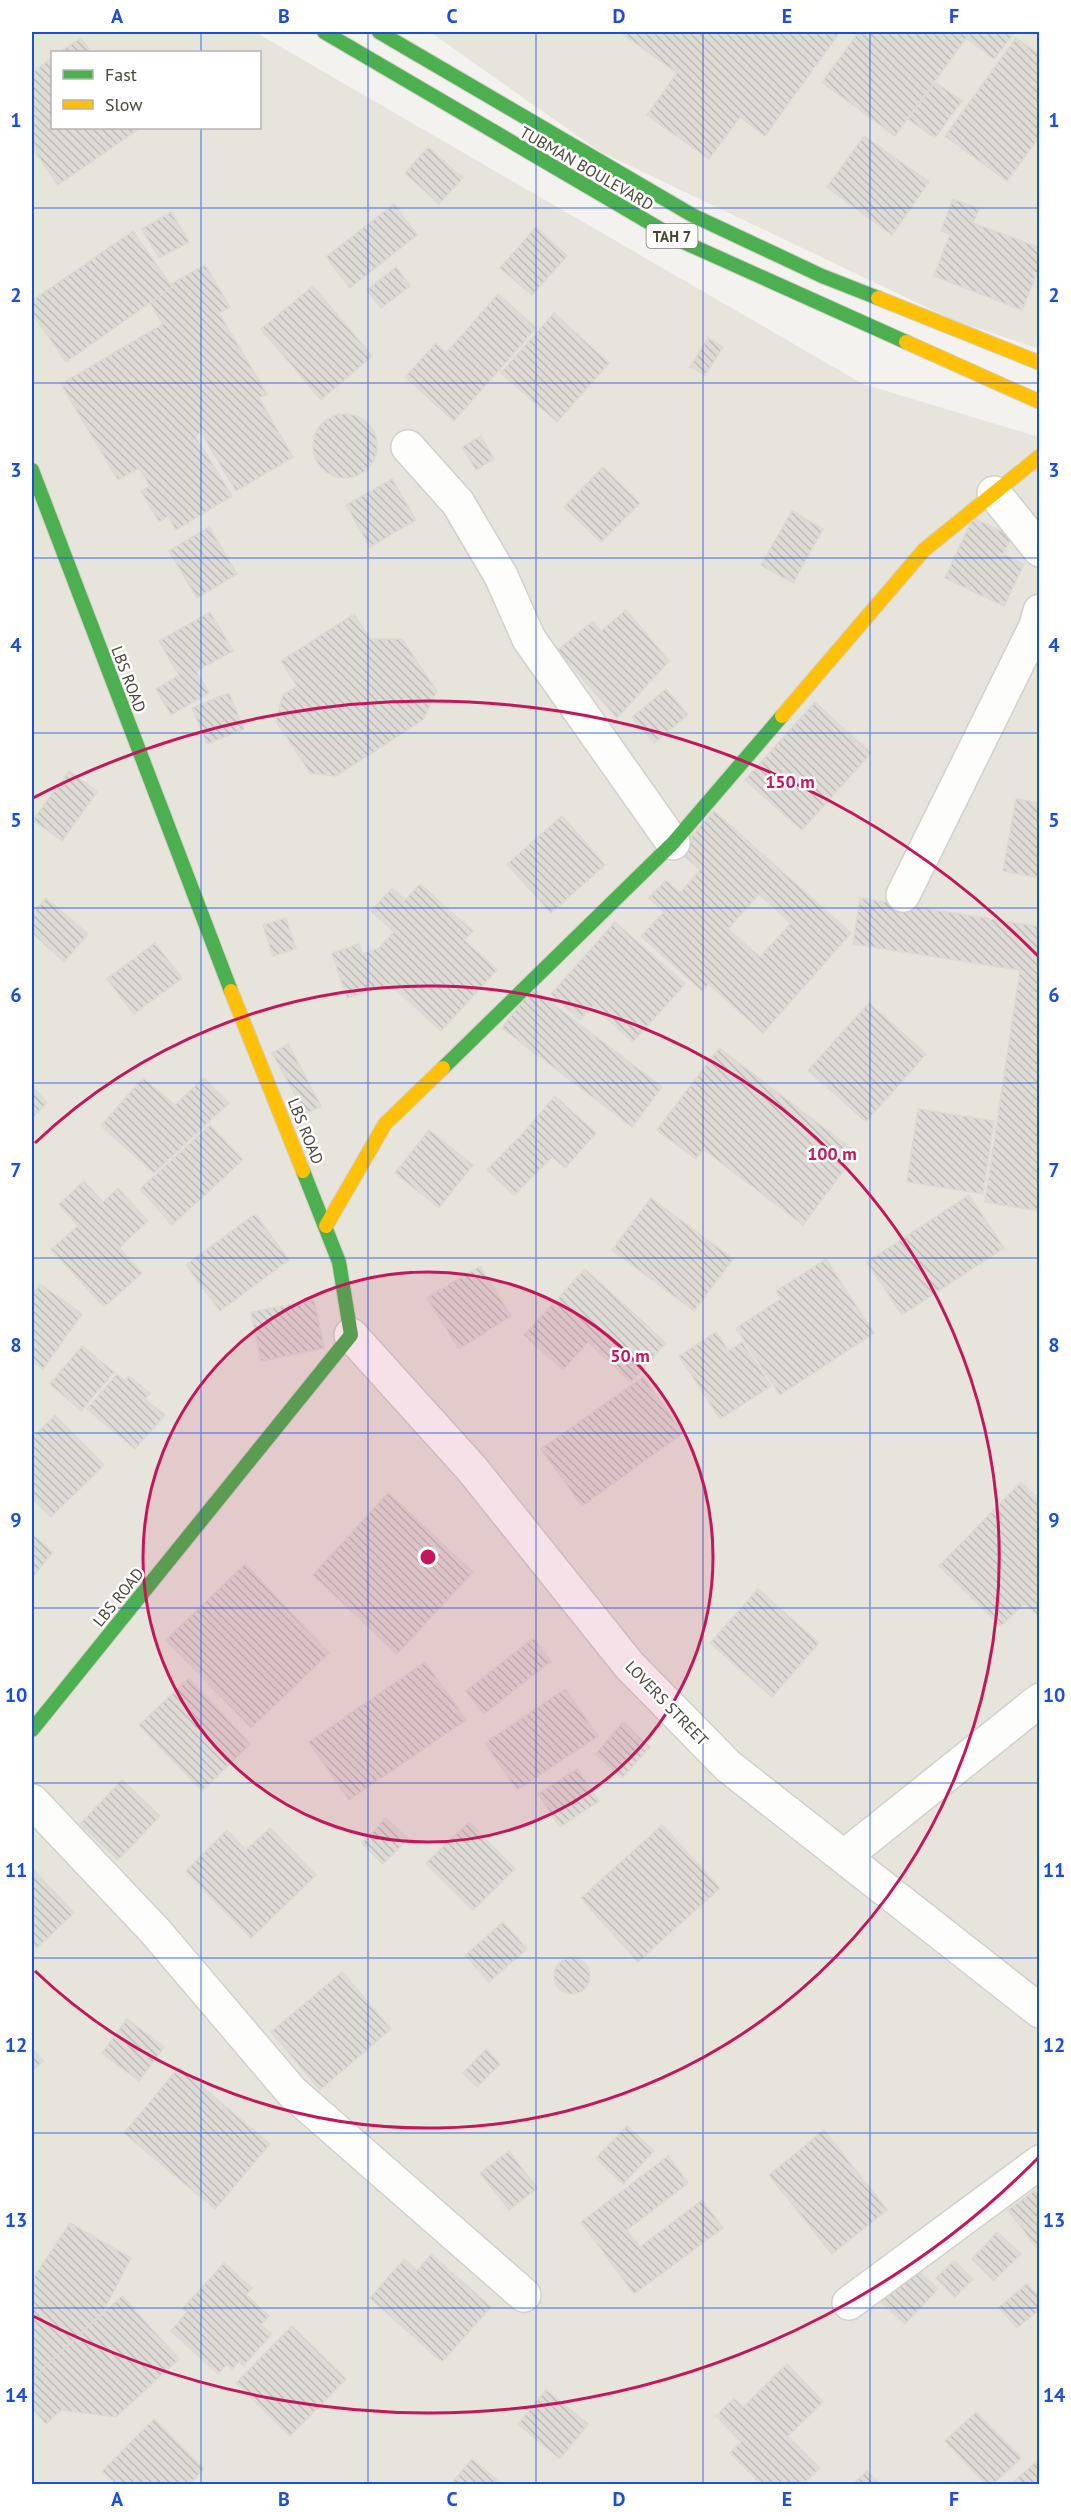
<svg xmlns="http://www.w3.org/2000/svg" width="1071" height="2516" font-family="'PT Sans',sans-serif">
<style>
.residential{fill:#e7e4dc;fill-rule:evenodd}
.building{fill:url(#building-back-hatch);stroke:#dcd9d4;stroke-width:1.5;fill-rule:evenodd}
.lines{fill:none;stroke-linecap:round;stroke-linejoin:round}
.street-casing{stroke:#d2d0cb;stroke-width:36}
.fast-casing{stroke:#d3cfc5;stroke-width:16}
.slow-casing{stroke:#d3cfc5;stroke-width:16}
.street{stroke:#fdfdfc;stroke-width:33}
.fast{stroke:#4caf50;stroke-width:14}
.slow{stroke:#ffc107;stroke-width:14}
.grid{fill:none;stroke:#1d4ed8;stroke-width:1.5;stroke-opacity:0.55}
.ring{fill:none;stroke:#c2185b;stroke-width:3}
.labels{text-anchor:middle;dominant-baseline:central;stroke-width:5;stroke-linejoin:round;paint-order:stroke}
.shield{fill:#fff;stroke:#817c74;stroke-width:1.5}
.shield-label{font-size:15px;font-weight:bold;fill:#4b4439}
.street-label{font-size:16px;fill:#4b4439;stroke:#fff}
.centre{fill:#c2185b;stroke:#fff;stroke-width:3}
.ring-label{font-size:18px;text-anchor:middle;font-weight:bold;fill:#c2185b;stroke:#fff;stroke-width:5;stroke-linejoin:round;paint-order:stroke}
.neatline{fill:none;stroke:#1d4ed8;stroke-width:2}
.grid-label{font-size:20px;text-anchor:middle;font-weight:bold;fill:#1d4ed8}
</style>
<defs>
<pattern id="building-back-hatch" width="6" height="6" patternUnits="userSpaceOnUse" patternTransform="scale(1.5)"><rect width="6" height="6" fill="#dedbd6"/><path d="M-1 5l2 2M0 0l6 6M5-1l2 2" fill="none" stroke="#c0bdb8"/></pattern>
</defs>
<rect width="100%" height="100%" fill="#f4f2ee"/>
<path class="residential" d="M32,32H255L863,384L1039,437V2484H32ZM52,52H260V128H52Z
M430,32H1039V349L951,319L599,151Z"/>
<path class="building" d="M620,32H840L765,136L740,117L709,159L647,115L677,73Z
M859,32H1015L994,59L966,38L895,136L822,82Z
M81,38L91,52H60Z
M1016,38L1040,55V136L1007,181L945,136Z
M52,58V128H140L58,185L32,147V73Z
M935,82L962,101L935,138L908,119Z
M864,136L929,182L892,235L827,187Z
M428,147L463,178L439,204L405,173Z
M953,199L979,209L973,223L1040,248V266L1022,310L934,276L950,234L941,231Z
M394,204L417,235L350,288L326,257Z
M171,212L189,242L159,258L142,229Z
M536,227L567,256L532,295L500,268Z
M133,231L172,287L66,362L32,313V301Z
M205,265L230,307L219,313L267,394L259,398L293,457L236,491L201,432L195,436L232,496L176,530L168,516L159,522L141,491L150,486L139,468L118,480L61,384L163,324L150,303L172,287L171,284Z
M396,267L410,286L381,308L367,290Z
M313,286L372,356L321,400L261,329Z
M498,294L536,328L454,421L405,377L436,343L446,353Z
M554,313L609,363L557,422L501,373Z
M708,338L723,347L705,375L690,367Z
M313 446a32 32 0 1 1 64 0a32 32 0 1 1-64 0Z
M481,436L494,459L476,470L462,447Z
M603,467L640,503L601,542L564,507Z
M392,479L416,520L370,547L346,505Z
M792,511L823,529L793,583L761,565Z
M973,518L1012,536L1003,554L1024,564L1004,606L945,578Z
M209,527L237,574L197,598L169,551Z
M626,610L669,661L617,718L558,650L593,621L601,631Z
M210,612L233,651L196,671L209,693L171,715L156,689L179,675L159,641Z
M354,614L370,639H402L437,691L423,720L336,776L310,773L276,721L283,695L297,686L281,661Z
M666,689L688,715L654,743L632,717Z
M229,693L244,729L207,744L192,708Z
M815,702L871,753L802,830L745,780Z
M69,771L97,792L62,841L33,820Z
M1016,799L1040,803V878L1003,871Z
M714,811L851,933L763,1033L709,984L702,991L641,936L664,912L649,898L666,880L680,893L700,870L678,851ZM759,894L791,923L760,957L728,929Z
M562,816L605,865L551,913L507,864Z
M420,884L473,931L464,940L497,970L441,1031L390,984L347,998L332,953L359,944L362,954L379,948L394,932L371,911L392,888L405,900Z
M46,898L88,934L64,962L32,933V914Z
M860,898L1040,927V1211L985,1202L1020,970L853,944Z
M286,918L296,949L273,956L263,925Z
M615,922L685,984L633,1042L593,1006L580,1020L551,994Z
M155,943L182,978L134,1014L107,979Z
M532,988L662,1087L632,1127L502,1028Z
M869,1003L926,1054L866,1122L808,1070Z
M288,1044L321,1106L306,1114L272,1053Z
M719,1048L857,1153L803,1225L703,1149L696,1159L657,1130Z
M143,1078L175,1105L204,1078L229,1103L154,1173L101,1126Z
M32,1086L47,1103L32,1118Z
M555,1096L596,1133L565,1168L524,1132Z
M918,1109L994,1121L983,1194L907,1182Z
M210,1125L243,1160L172,1225L140,1189Z
M429,1130L473,1165L439,1208L395,1173Z
M524,1132L551,1158L514,1195L487,1170Z
M84,1181L103,1202L118,1188L148,1221L119,1248L142,1273L104,1307L51,1249L78,1226L59,1204Z
M969,1195L1004,1248L902,1315L867,1262Z
M651,1198L733,1259L694,1311L612,1250Z
M255,1214L289,1260L220,1311L186,1265Z
M826,1259L874,1333L780,1395L736,1328L781,1299L776,1291Z
M480,1266L511,1316L459,1349L427,1298Z
M585,1269L666,1343L631,1382L588,1342L563,1370L524,1335Z
M40,1284L82,1314L43,1369L32,1361V1295Z
M314,1300L324,1348L261,1361L251,1312Z
M716,1332L729,1351L742,1342L771,1386L720,1419L679,1356Z
M82,1346L114,1372L81,1411L50,1384Z
M117,1374L125,1381L129,1376L150,1393L145,1399L165,1415L135,1449L87,1409Z
M643,1377L683,1433L582,1506L541,1449Z
M55,1415L104,1465L51,1517L32,1498V1438Z
M1021,1482L1040,1500V1618L1025,1603L1001,1626L939,1566Z
M388,1493L473,1572L397,1654L313,1575Z
M32,1534L53,1552L32,1578Z
M245,1564L329,1653L251,1728L166,1640Z
M758,1589L819,1643L772,1697L710,1643Z
M533,1638L551,1661L484,1714L466,1691Z
M425,1662L466,1720L349,1800L309,1742Z
M189,1678L250,1744L202,1791L139,1725Z
M565,1689L598,1736L517,1790L485,1743Z
M623,1722L650,1747L622,1778L596,1754Z
M577,1769L599,1801L560,1827L538,1794Z
M122,1780L160,1816L118,1860L80,1824Z
M386,1818L408,1839L383,1864L362,1843Z
M469,1822L515,1869L473,1910L426,1863Z
M662,1825L720,1888L638,1962L581,1898Z
M270,1828L316,1875L251,1938L186,1871L227,1830L246,1850Z
M32,1868L74,1913L37,1948L32,1942Z
M503,1922L527,1949L489,1982L465,1955Z
M554 1976a18 18 0 1 1 36 0a18 18 0 1 1-36 0Z
M342,1972L391,2029L320,2090L271,2032Z
M127,2019L164,2047L139,2081L102,2053Z
M32,2048L43,2061L32,2071Z
M486,2049L500,2064L477,2087L463,2073Z
M179,2067L270,2144L215,2209L124,2133Z
M627,2126L654,2151L623,2184L596,2158Z
M824,2130L887,2210L832,2254L769,2175Z
M509,2151L537,2188L509,2210L480,2173Z
M668,2156L688,2183L627,2230L640,2247L702,2200L723,2228L634,2294L581,2222Z
M1034,2191L1040,2199V2252L1008,2210Z
M70,2223L131,2258L103,2312L32,2379V2280Z
M997,2232L1021,2254L994,2281L972,2259Z
M431,2254L491,2307L442,2362L370,2298L404,2259L417,2271Z
M954,2261L973,2279L955,2297L936,2278Z
M224,2263L252,2288L246,2295L269,2316L261,2325L272,2334L243,2366L239,2362L232,2369L227,2364L218,2374L171,2331L187,2312L182,2309Z
M913,2266L938,2289L905,2324L880,2301Z
M1027,2284L1040,2298V2309L1017,2328L999,2307Z
M122,2296L179,2359L116,2417L61,2410L46,2424L32,2408V2379Z
M292,2326L346,2379L290,2436L236,2383Z
M787,2364L823,2402L788,2436L820,2468L803,2484H761L730,2453L741,2442L716,2416L734,2398L743,2407Z
M546,2390L588,2424L560,2459L518,2424Z
M976,2412L1021,2458L993,2484H986L945,2441Z
M154,2419L204,2469L189,2484H116L102,2471Z
M472,2459L502,2484H451Z
M1038,2460L1040,2484H1011Z
M867,2471L880,2484H853Z"/>
<g class="lines">
<defs>
<path id="street" d="M408,447L458,503L501,576L529,639L673,843
M994,493L1040,550
M903,895L1036,626L1040,611
M351,1335L472,1469L629,1665L728,1766L1040,2011
M32,1801L155,1931L292,2092L524,2295
M845,1856L1040,1700
M849,2303L1040,2162"/>
<path id="fast" d="M324,32L679,240L906,342
M379,32L692,215L822,276L878,298
M32,470L231,991
M443,1068L673,843L782,716
M32,1730L351,1335L339,1262L303,1171"/>
<path id="slow" d="M878,298L1040,363
M906,342L1040,402
M782,716L924,550L1040,456
M231,991L303,1171
M326,1226L385,1124L443,1068"/>
</defs>
<use href="#street" class="street-casing"/>
<use href="#fast" class="fast-casing"/>
<use href="#slow" class="slow-casing"/>
<use href="#street" class="street"/>
<use href="#fast" class="fast"/>
<use href="#slow" class="slow"/>
</g>
<path class="grid" d="M201,32V52M368,32V2484M536,32V2484M703,32V2484M870,32V2484M201,128V2484M32,208H1040M32,383H1040M32,558H1040M32,733H1040M32,908H1040M32,1083H1040M32,1258H1040M32,1433H1040M32,1608H1040M32,1783H1040M32,1958H1040M32,2133H1040M32,2308H1040"/>
<circle cx="428" cy="1557" r="285" fill="#c2185b" fill-opacity=".12"/>
<g class="ring">
<circle cx="428" cy="1557" r="285"/>
<path d="M35 1143A571 571 0 1 1 35 1971"/>
<path d="M1039 2157A856 856 0 0 1 33 2316M33 798A856 856 0 0 1 1039 957"/>
</g>
<g class="labels">
<rect class="shield" x="646.5" y="224" width="51" height="24" rx="4.5"/>
<g class="shield-label">
<text x="672" y="236">TAH 7</text>
</g>
<g class="street-label">
<text transform="translate(587 168) rotate(30)">TUBMAN BOULEVARD</text>
<text transform="translate(129 679) rotate(69)">LBS ROAD</text>
<text transform="translate(306 1131) rotate(68)">LBS ROAD</text>
<text transform="translate(118 1597) rotate(-51)">LBS ROAD</text>
<text transform="translate(667 1703) rotate(46)">LOVERS STREET</text>
</g>
</g>
<circle cx="428" cy="1557" r="9" class="centre"/>
<g class="ring-label">
<text x="790" y="788">150 m</text>
<text x="832" y="1160">100 m</text>
<text x="630" y="1362">50 m</text>
</g>
<rect width="1071" height="2516" fill="none" stroke="#ffffff" stroke-width="66"/>
<rect x="51" y="51" width="210" height="78" fill="#ffffff" stroke="#b7b4b0" stroke-width="1.5"/>
<rect x="63" y="70" width="30" height="9" fill="#4caf50" stroke="#b7b4b0" stroke-width="1.5"/>
<text x="105" y="81" font-size="18" fill="#4b4439">Fast</text>
<rect x="63" y="100" width="30" height="9" fill="#ffc107" stroke="#b7b4b0" stroke-width="1.5"/>
<text x="105" y="111" font-size="18" fill="#4b4439">Slow</text>
<rect x="33" y="33" width="1005" height="2450" class="neatline"/>
<g class="grid-label">
<text x="117" y="23">A</text>
<text x="284" y="23">B</text>
<text x="452" y="23">C</text>
<text x="619" y="23">D</text>
<text x="787" y="23">E</text>
<text x="954" y="23">F</text>
<text x="16" y="127">1</text>
<text x="1054" y="127">1</text>
<text x="16" y="302">2</text>
<text x="1054" y="302">2</text>
<text x="16" y="477">3</text>
<text x="1054" y="477">3</text>
<text x="16" y="652">4</text>
<text x="1054" y="652">4</text>
<text x="16" y="827">5</text>
<text x="1054" y="827">5</text>
<text x="16" y="1002">6</text>
<text x="1054" y="1002">6</text>
<text x="16" y="1177">7</text>
<text x="1054" y="1177">7</text>
<text x="16" y="1352">8</text>
<text x="1054" y="1352">8</text>
<text x="16" y="1527">9</text>
<text x="1054" y="1527">9</text>
<text x="16" y="1702">10</text>
<text x="1054" y="1702">10</text>
<text x="16" y="1877">11</text>
<text x="1054" y="1877">11</text>
<text x="16" y="2052">12</text>
<text x="1054" y="2052">12</text>
<text x="16" y="2227">13</text>
<text x="1054" y="2227">13</text>
<text x="16" y="2402">14</text>
<text x="1054" y="2402">14</text>
<text x="117" y="2506">A</text>
<text x="284" y="2506">B</text>
<text x="452" y="2506">C</text>
<text x="619" y="2506">D</text>
<text x="787" y="2506">E</text>
<text x="954" y="2506">F</text>
</g>
</svg>
